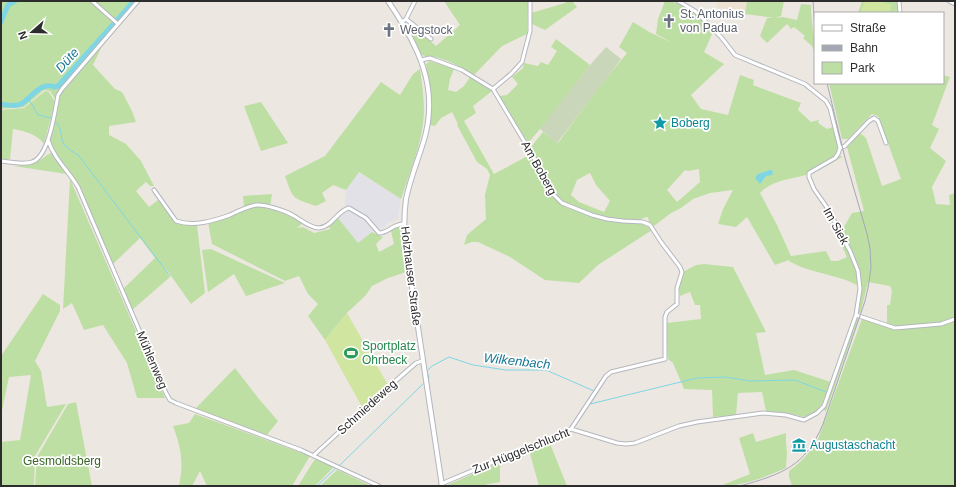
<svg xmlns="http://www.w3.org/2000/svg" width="956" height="487" font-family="Arial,sans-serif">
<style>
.industrial{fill:#e2e1e7}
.education{fill:#ede1d2}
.green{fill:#bedfa3;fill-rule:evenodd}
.cemetery{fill:#cad6ba}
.pitch{fill:#cfe5a0}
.water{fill:#7ed6e5}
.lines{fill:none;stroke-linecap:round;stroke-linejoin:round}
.stream{stroke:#7ed6e5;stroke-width:1}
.river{stroke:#7ed6e5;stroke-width:5}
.street-casing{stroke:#b4b7bf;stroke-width:5}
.secondary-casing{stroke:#b4b7bf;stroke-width:6}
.street{stroke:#fff;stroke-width:3}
.secondary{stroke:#fff;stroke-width:4}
.rail{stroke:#a4a8b5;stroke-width:1}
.labels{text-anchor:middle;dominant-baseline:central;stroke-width:3.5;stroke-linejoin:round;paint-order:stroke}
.worship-label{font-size:12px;fill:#5b616d;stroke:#fff;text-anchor:start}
.culture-label{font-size:12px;fill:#0d838f;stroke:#fff;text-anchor:start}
.street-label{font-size:12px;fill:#2d2d2d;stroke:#fff}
.leisure-label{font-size:12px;fill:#27864d;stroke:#fff;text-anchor:start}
.park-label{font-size:12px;fill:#376622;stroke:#fff}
.water-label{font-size:13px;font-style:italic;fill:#197895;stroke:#fff}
</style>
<rect width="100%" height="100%" fill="#ede7e1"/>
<path class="industrial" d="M358,172L401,199L398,219L389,222L383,229L377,228L358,243L337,217L345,207L346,190Z"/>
<path class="education" d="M718,1H747L745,14L716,7Z"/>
<path class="green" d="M1,1H140L105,40L93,65L115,89L122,92L132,111L136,122L109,126V135L126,144L141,161L154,186H150L146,182L136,191L149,207L158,200L176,223L197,225L205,293L191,304L169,273L161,264L170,277L132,310L123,289L155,258L140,238L112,265L78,187L57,159L48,140L57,102L50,91L44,90L24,107L1,109Z
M444,1H528L527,34L502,46L474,75C463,68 452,62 439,58C433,56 426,58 421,54L406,24L408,22L436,46L460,25Z
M568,1H572L577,7L545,30L532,24L531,13L565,3Z
M665,1C684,1 700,19 713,32L704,52L724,64L691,95L701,109L728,115L740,75L754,80L753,85L801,103L798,110L811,122L819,120L818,123L827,129L833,127L838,146L837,153L842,157C832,163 822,169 812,173C793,180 775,178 760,193L777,225L791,256L826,251L831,261H838L847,257L840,242L842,230L852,213L864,211L847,147L860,133L866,138L882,186L901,179L878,116L872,114L848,139H842L829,83H943V75L950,77L932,125L939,129L930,148L946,161L932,187L936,204L950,205L949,195L955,193V486H792L789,477V471C802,462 810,452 818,439L862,319L871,322L873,319L887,323V305H890L892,291L890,286L868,282L860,315C857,308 862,295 861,286C856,285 851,282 846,280C826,273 808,272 789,261V260L775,265L747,217L736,227L718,224L723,209L733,190L710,193L693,199L681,208L671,213L654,226L649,222L648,217C644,217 641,220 636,220C612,220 590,214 568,205L565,207C579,212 593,217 607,220C621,224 640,219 652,230L598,265L579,283L545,280L510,257L478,242H472L464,245L467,235L486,219L485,195L490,175L487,169L477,162L457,125L458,124L452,112L441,118L435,126L430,125L431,95L426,64L430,61L454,69L450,79L448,90L456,92L464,86L470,77L492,91L473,106L476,113L464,121L494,174L533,153L530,148L543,132L558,143L599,87L627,53L619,47L633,22L651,33L673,43L656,34L658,19ZM699,169L700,182L677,202L667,190L685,170L688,171ZM590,173L596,185L610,201L604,212L579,202L571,195L577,180Z
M747,1H784L781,16L774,18L745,14Z
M862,1H898L899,13H858Z
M801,4L811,5C811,22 815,38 815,54L812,46L803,38L805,36L794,27L791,29L787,24L767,43L760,36L767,18H773L783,17L797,20Z
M556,39L590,65L555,111L530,141H527L499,96L507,95L518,84L512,77L523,68L524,63L538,66L541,62L548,65L557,51L551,47Z
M420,69C422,83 424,97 424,112C423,141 410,171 401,199L359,172L346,190L333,185L322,193L326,201L316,206C292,198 293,199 285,176L325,156L381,82L400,95L413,74Z
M45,91L49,92L55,102L44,144C37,134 24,131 13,129L10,159H1V110L24,108Z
M261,102L288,143L261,151L244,106Z
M51,153L66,174L14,166C22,165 33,165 40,160C44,158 46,155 51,153Z
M70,179L165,398H137L127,363L103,325L84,330L72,303L63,309Z
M272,194L270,207L258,204L244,208L243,196Z
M256,206C273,209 289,215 303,223L297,228L303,227L314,233L330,229L329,226L338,218L358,243L372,232L383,237L376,244L379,252L394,244L391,231L389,230L400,226L406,272L388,278L372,286L366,295L347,313L325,340L308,316L318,304L308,294L299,276L285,281L212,244L208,222Z
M211,249L285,283L246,296L234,274L208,292L202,250Z
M704,264L733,267L766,332L756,333L765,375L794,370L831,382C825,397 822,413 804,417L792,414L766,411L762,392L738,393L736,415L713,417L712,390L684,389L673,363L668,359L666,323L701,319L700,305H695L690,292L680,296L679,288L683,272L696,265Z
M43,294L60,305V311L35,361L41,371L47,407L66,404L35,456L34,486H1V442L20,440L31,375L9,377L1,415V356Z
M859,318L826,411L823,410L856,320Z
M235,368L259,399L278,421L267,435L195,409Z
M76,402L92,486H35L37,457L68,404Z
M195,414L310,456L292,486H207L200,471L192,486H179C184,462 181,448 173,426L189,423Z
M753,433L756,442L786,433V442L787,453L786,468C765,477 743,486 720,486L750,474L739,438Z
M549,440V441L567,486H539L529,450Z
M315,459L334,467L315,486H298Z
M500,462V482L479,486H445Z
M337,470L342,472L371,486H320Z"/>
<path class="cemetery" d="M606,47L621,59L557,143L540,129L590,65Z"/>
<path class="pitch" d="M865,1H881L892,5L889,13H860Z
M347,313L388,385L362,407L325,340Z"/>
<path class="water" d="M770,170L773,171L772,175L766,176L760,184L755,178L758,174Z"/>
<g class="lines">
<path class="stream" d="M28,98L38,115L51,118
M55,121C64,131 59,136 64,144C68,150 74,152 79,156L170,276
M427,380L429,378L427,371L432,366L449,357L473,365L506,370H546L594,391
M598,392L590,404L697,378L725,377L751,381L795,380L826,392
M340,465L425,382
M317,486L336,468"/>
<path class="river" d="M1,22L8,5L15,1
M1,104C7,105 15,107 21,104C31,98 41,81 54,87L58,86L134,1"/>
<defs>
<path id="street" d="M92,1L118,24
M899,1L900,13
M949,1L955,4
M406,19L431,39
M402,22L406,19L415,1
M421,60L430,58L462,70L493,89L533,156L553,194L562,203L592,215L607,219L623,221L643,222L650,225L661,242L680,267L682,272L677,288V304L667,312L665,317V359L611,372L606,376L571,429
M493,89L511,74L522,62L530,31V1
M48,140C54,159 68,170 78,187L166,393L170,400L176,403L301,450L379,486
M840,148L845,146L869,121L874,118L878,121L886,143
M1,161C10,162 23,165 32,162C49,157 55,111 58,95L62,89L138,1
M154,190L176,221C194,227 213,221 230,215C238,211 247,207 256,205C265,204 286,211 294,216C301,220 310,228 319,228C332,227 338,210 349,208L366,218L379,233C389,233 392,224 404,224
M856,315L895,328L941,324L955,319
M314,455L375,399L416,363L422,361
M441,484L571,429L617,443L626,444L635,443L679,426L697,422L763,413L786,415L804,420L817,413L824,406L856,315L860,289L858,271L850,251L828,209L814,189L809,177V173L835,158L838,154L840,148L830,108L826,101L805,84L735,55L721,37L695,11L678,1"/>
<path id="secondary" d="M388,1C417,44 440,86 424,140C418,160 410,179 406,199C404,213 404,227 405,241L442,486"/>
</defs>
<use href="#street" class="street-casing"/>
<use href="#secondary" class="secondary-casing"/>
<use href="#street" class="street"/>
<use href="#secondary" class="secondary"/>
<path class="rail" d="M813,1L815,30
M740,486C782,474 805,467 823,424L865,301L868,288L871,268L870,248L867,234L845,158L827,83"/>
</g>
<defs>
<symbol id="church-bare" viewBox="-9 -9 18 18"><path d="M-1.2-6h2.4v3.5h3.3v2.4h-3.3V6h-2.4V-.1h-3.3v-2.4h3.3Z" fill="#6b7280" stroke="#fff" stroke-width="2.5" paint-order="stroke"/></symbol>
<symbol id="sight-bare" viewBox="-9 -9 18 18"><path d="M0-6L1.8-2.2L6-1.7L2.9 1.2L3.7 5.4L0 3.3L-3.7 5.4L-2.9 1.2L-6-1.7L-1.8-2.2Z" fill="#0f9aa8" stroke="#fff" stroke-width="2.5" paint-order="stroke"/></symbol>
<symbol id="stadium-bare" viewBox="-9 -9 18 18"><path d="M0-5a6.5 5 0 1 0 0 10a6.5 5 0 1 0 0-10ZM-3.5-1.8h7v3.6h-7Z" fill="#2e9e5b" stroke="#fff" stroke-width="2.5" paint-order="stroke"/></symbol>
<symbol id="museum-bare" viewBox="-9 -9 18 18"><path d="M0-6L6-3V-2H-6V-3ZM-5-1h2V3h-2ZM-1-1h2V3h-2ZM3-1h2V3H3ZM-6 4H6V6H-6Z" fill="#0f9aa8" stroke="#fff" stroke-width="2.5" paint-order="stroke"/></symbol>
</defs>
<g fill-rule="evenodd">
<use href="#church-bare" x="659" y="11" width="20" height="20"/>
<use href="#church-bare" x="379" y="20" width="20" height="20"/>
<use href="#sight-bare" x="650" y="113" width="20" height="20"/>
<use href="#stadium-bare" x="341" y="343" width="20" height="20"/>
<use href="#museum-bare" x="789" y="435" width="20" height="20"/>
</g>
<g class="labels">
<g class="worship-label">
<text x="680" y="14">St. Antonius<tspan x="680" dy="14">von Padua</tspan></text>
<text x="400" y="30">Wegstock</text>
</g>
<g class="culture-label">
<text x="671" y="123">Boberg</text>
<text x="810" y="445">Augustaschacht</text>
</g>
<g class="street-label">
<text transform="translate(539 168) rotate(61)">Am Boberg</text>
<text transform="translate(836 226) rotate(61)">Im Siek</text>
<text transform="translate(411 276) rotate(83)">Holzhauser Straße</text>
<text transform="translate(152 360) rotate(67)">Mühlenweg</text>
<text transform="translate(367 407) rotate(-42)">Schmiedeweg</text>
<text transform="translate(521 451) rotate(-22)">Zur Hüggelschlucht</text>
</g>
<g class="leisure-label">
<text x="362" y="346">Sportplatz<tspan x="362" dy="14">Ohrbeck</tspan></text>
</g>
<g class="park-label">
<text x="62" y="461">Gesmoldsberg</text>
</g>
<g class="water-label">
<text transform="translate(67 60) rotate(-48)">Düte</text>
<text transform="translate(517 361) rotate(6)">Wilkenbach</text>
</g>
</g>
<rect width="956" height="487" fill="none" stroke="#2d2d2d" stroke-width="4"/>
<rect x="814" y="12" width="130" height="72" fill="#ffffff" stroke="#ababab"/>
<rect x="822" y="25" width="20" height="6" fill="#ffffff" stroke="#ababab"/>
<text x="850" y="32" font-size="12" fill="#2d2d2d">Straße</text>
<rect x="822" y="45" width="20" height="6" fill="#a4a8b5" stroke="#ababab"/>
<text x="850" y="52" font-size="12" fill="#2d2d2d">Bahn</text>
<rect x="822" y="62" width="20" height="12" fill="#bedfa3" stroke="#ababab"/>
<text x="850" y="72" font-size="12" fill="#2d2d2d">Park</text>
<g transform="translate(32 32) rotate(250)" stroke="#ffffff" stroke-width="3" paint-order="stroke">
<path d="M0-3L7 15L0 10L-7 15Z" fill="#2d2d2d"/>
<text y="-6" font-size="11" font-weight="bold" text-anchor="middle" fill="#2d2d2d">N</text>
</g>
</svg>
